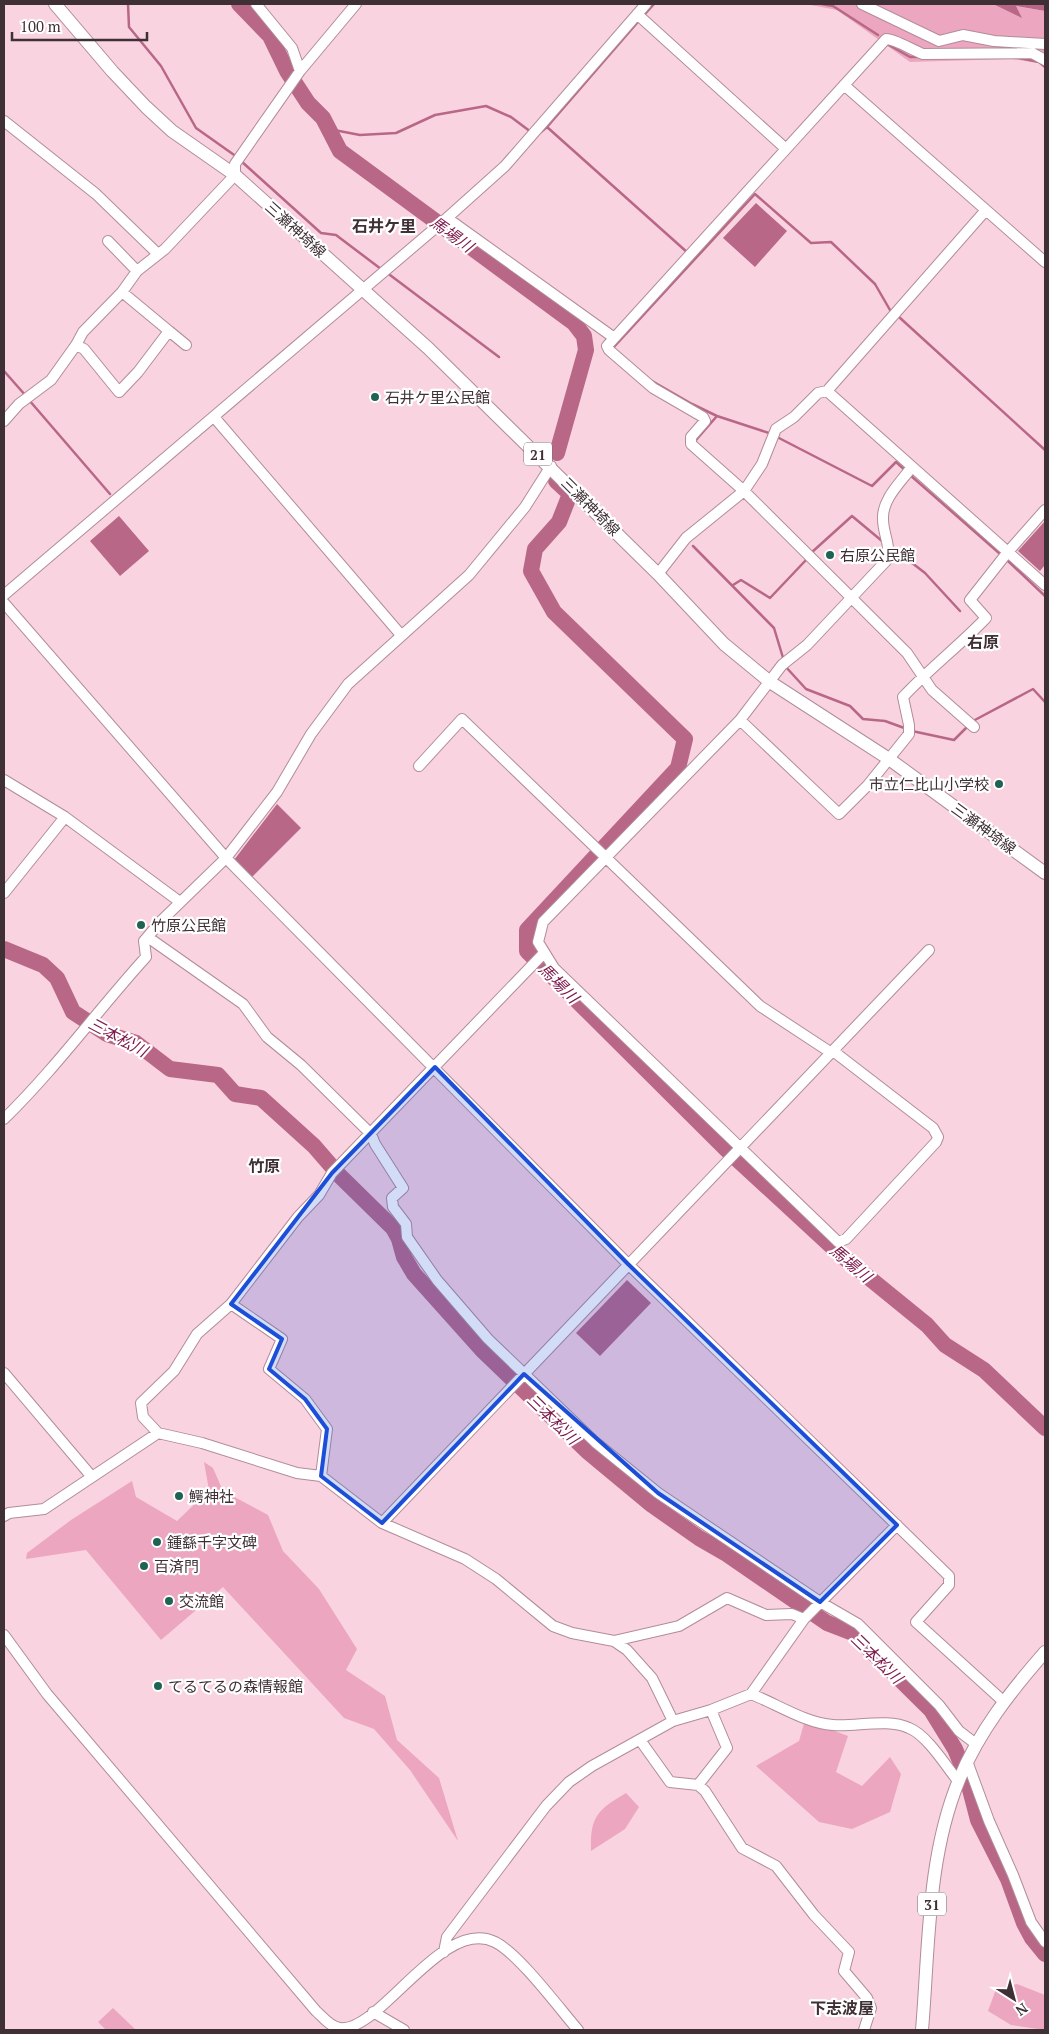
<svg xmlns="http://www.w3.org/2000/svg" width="1049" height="2034" font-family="'PT Serif','Noto Sans JP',serif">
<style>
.green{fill:#eca6bf}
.water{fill:#b96787}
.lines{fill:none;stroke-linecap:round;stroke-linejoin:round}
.stream{stroke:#b96787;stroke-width:2.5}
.river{stroke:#b96787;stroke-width:16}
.minor-casing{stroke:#b18c99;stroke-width:12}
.major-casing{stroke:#b18c99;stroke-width:14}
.minor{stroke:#fff;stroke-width:10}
.major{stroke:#fff;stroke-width:12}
.marked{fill:#1d4ed8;fill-opacity:0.2;stroke:#1d4ed8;stroke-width:4;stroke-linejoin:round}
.poi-dot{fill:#1e6354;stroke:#fff;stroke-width:2}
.labels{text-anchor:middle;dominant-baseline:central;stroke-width:4.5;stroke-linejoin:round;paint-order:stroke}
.shield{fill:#fff;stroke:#796e72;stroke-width:1}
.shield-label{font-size:14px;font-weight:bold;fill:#3f3035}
.street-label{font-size:15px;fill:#3f3035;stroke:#fff}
.poi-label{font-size:15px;fill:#3f3035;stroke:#fff;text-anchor:start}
.neighbourhood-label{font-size:16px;font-weight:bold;fill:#3f3035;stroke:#fff}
.water-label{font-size:16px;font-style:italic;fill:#7d184a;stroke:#fff}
</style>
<rect width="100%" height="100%" fill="#fad3e0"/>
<path class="green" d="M805,4H993L1021,17L1015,6L1045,11V60L1038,63L1012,59L910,62L837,10Z
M204,1462L213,1468L223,1491L268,1515L283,1551L319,1589L357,1649L346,1670L385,1696L397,1740L439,1778L458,1841L410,1770L374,1729L344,1718L223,1587L161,1640L86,1550L26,1559L27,1553L71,1520L132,1481L136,1497L177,1521L209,1490Z
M805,1720L848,1736L836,1772L862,1786L890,1757L901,1774L890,1812L852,1829L819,1822L756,1766L799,1741Z
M626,1793L639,1807L625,1829L591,1851C590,1817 597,1810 626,1793Z
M1017,1984L1045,1995V2030L1011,2025L988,2011L996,1989Z
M113,2008L136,2030H106L98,2022Z"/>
<path class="water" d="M993,4H1045V11L1016,6L1022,18Z
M756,203L787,231L755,267L723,238Z
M119,516L149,551L120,576L90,541Z
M1045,521V565L1040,571L1018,551Z
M277,804L301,828L252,877L234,860Z
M627,1280L651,1303L600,1356L576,1333Z"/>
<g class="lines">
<path class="stream" d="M128,4L129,27L161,66L196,128L237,157
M822,4L833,6L878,35
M645,14L654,4
M887,44L910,57H919
M1019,58L1039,62L1045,67
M323,118L334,130L360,135L396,133L435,115L486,106L511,117L531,132
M547,127L637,23
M541,132L547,127L688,253
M241,161L321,233L336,235L381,269
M693,256L695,259L755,194L811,243L831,242L875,284L890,310
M386,272L499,357
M899,317L1045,450
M613,348L695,259
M4,371L26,396
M652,381L692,404L717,416L772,434
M29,400L110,494
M777,437L872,486L896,462L906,471
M696,444V440L717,416
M910,475L999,553
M693,546L774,628L784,661
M894,549L925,573L960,611
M811,553L852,516L882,541
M1008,561L1045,596
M733,585L741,580L770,598L806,560
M785,666L806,689L850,706L863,719L885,721L907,729
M973,721L1033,689L1045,702
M912,731L954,740L969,725"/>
<path class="river" d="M239,4L270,36L287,71L308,103L323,118L340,151L574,323L584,336L586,350L557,453
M556,481L570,494L559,522L535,549L531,571L554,612L685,739L678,768L527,930V951L726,1149L841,1255L927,1325L945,1345L984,1370L1045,1428
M4,949L43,965L57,978L73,1012L107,1034L136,1043L170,1069L218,1075L235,1094L261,1098L314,1146L340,1176L393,1228L399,1239L404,1257L414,1274L482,1350L587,1451L652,1505L699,1538L725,1553L827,1623L853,1633L931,1710L955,1749L967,1778L978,1820L1008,1879L1024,1923L1032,1938L1045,1954"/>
<defs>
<path id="minor" d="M256,4L292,48L300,71
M862,4L939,41L963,35L994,41L1045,44
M637,14L785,148
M844,85L1045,262
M4,121L96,194L158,254
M447,218L613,337
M108,241L137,271
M122,292L169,331
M76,345L84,349L119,392L138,372L169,331L186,345
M827,391L1045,585
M214,417L401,635
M4,421L19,404L51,380L76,345L83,332L122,292L137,271L165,249L235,175V164L300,71L356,4
M658,574L686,538L744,491L762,464L776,429L794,417L818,393L827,391L986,210
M4,595L447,218L505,166L646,4
M4,603L226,858L628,1264L949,1576V1585L916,1622L1003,1701
M740,720L839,814L868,785L909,734V725L903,697C929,669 959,646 986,618L970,600L1007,553L1045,510
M974,727L932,690L907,653L744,491L691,444V437L705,421L703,417L653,388L609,350L607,346L886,39C895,39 912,50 923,54L1032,53L1045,60
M419,766L462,719L760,1006L830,1052L837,1054L933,1128L938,1137L936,1142L846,1239L838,1242L834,1238L554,968L538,942L543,922L740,720L782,665L807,645L886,561C892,546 883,535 883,519C882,499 901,482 911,468
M4,780L65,817L180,902
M4,893L65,817
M149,938L243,1004L267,1037L301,1065L371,1134L375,1144L403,1188L392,1198L393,1207L406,1224L407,1237L437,1280L488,1339L595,1442L658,1493L820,1602L858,1624L939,1705L959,1731L976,1744
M544,953L332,1173L319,1195L298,1217L231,1304L197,1334L174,1371L141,1403L143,1417L158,1433L202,1443L297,1473L321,1476L382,1523L465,1559L496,1579L553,1626L572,1633L614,1641L627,1650L652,1678L673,1721
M4,1119C57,1067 97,1011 146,957L144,941L162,920L226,858L277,792L311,734L348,684L469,575L525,507L551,466
M231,1304L282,1339L269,1369L305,1399L327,1429L321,1476
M4,1373L92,1477
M4,1516L9,1513L44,1509L158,1433
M382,1523L929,950
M4,1635L47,1694L316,2011C323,2017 330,2027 340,2028C380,2033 442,1916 495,1942C519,1954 559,2008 578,2030
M614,1641L679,1626L727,1598L766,1615L792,1614L804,1619
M751,1694L804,1619L897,1525
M640,1740L670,1782L698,1785L705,1791L742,1848L776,1866L814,1915L849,1952L844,1971L867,1998L871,2008L864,2030
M967,1761L989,1821L1013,1875L1031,1922L1045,1942
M698,1785L727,1748L711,1710
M444,1952L447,1937L546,1806L569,1782L592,1766L673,1721L711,1710L751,1694C777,1704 805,1723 833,1725C856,1727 888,1718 909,1728C927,1735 946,1766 958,1781
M373,2012L404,2030"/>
<path id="major" d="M55,4L112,71L146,107L172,131L235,175L428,348L658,574L724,644L770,682L889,759L1045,873
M922,2030C929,1948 927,1857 959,1780C979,1731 1011,1691 1045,1652"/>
</defs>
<use href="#minor" class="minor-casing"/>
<use href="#major" class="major-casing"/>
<use href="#minor" class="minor"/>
<use href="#major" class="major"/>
</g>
<path class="marked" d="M435,1067L628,1264L897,1525L820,1602L658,1493L524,1374L382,1523L321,1476L327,1429L305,1399L269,1369L282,1339L231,1304L332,1173Z"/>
<g class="poi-dot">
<circle cx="375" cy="397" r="5"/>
<circle cx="830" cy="555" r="5"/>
<circle cx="999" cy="784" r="5"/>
<circle cx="141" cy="925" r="5"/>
<circle cx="179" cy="1496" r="5"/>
<circle cx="157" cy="1542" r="5"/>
<circle cx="144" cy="1566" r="5"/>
<circle cx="169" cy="1601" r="5"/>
<circle cx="158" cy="1686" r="5"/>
</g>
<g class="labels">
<g class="shield">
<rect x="524" y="442.5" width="28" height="23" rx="4"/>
<rect x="918" y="1892.5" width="28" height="23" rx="4"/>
</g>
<g class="shield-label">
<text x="538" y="454">21</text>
<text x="932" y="1904">31</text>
</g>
<g class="street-label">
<text transform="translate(296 229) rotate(42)">三瀬神埼線</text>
<text transform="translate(591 506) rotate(45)">三瀬神埼線</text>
<text transform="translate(984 828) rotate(36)">三瀬神埼線</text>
</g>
<g class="poi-label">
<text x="385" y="397">石井ケ里公民館</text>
<text x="840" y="555">右原公民館</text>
<text x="989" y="784" text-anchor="end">市立仁比山小学校</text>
<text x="151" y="925">竹原公民館</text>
<text x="189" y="1496">鰐神社</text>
<text x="167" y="1542">鍾繇千字文碑</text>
<text x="154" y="1566">百済門</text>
<text x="179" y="1601">交流館</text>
<text x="168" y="1686">てるてるの森情報館</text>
</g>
<g class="neighbourhood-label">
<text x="384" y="226">石井ケ里</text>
<text x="983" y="642">右原</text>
<text x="264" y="1166">竹原</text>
<text x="842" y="2008">下志波屋</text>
</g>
<g class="water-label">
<text transform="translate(452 234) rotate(36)">馬場川</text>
<text transform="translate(559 983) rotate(45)">馬場川</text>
<text transform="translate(118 1037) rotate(28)">三本松川</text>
<text transform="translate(851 1263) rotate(40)">馬場川</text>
<text transform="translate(553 1419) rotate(44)">三本松川</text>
<text transform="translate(877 1658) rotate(44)">三本松川</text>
</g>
</g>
<rect width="1049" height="2034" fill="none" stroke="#3f3035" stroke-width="10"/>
<g transform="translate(1014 1999) rotate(144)" stroke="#ffffff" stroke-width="4" paint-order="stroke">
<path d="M0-4L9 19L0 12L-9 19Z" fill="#3f3035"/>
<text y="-8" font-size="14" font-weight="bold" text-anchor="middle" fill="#3f3035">N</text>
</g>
<path d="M12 32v8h135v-8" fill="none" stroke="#3f3035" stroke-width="2.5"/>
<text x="20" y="32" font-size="15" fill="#3f3035" stroke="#ffffff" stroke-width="4" paint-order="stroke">100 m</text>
</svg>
